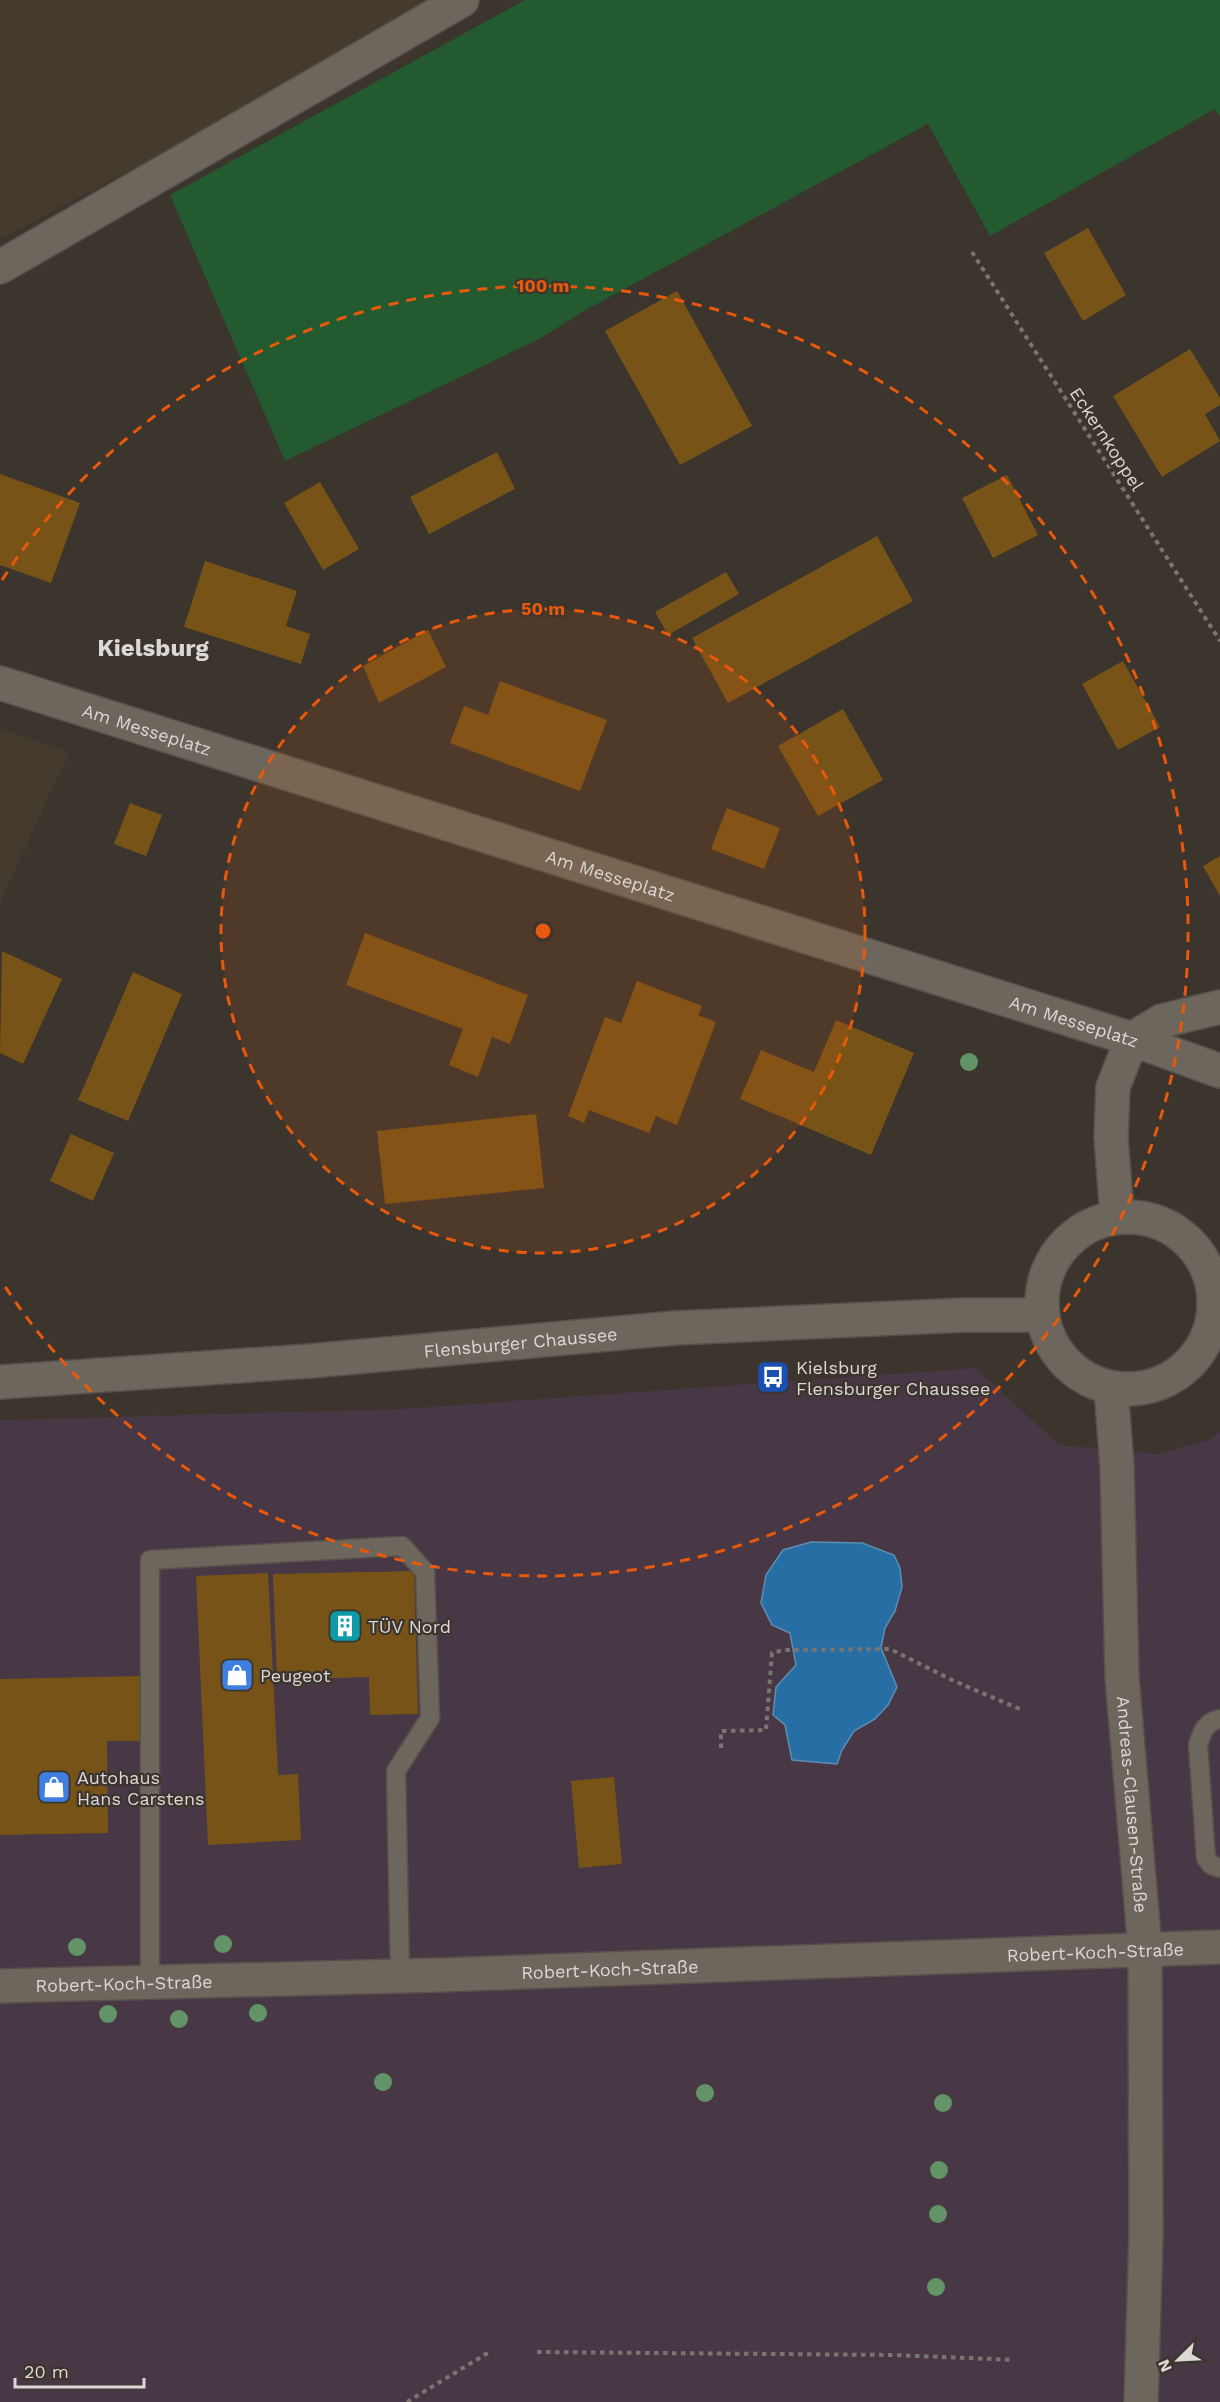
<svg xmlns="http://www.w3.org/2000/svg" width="1220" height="2402" font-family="'Work Sans',sans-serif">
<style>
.commercial{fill:#483845}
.built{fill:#443b2e}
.green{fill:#235a30}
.water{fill:#266ea3;stroke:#5d8eb2;stroke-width:1.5}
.building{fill:#775317}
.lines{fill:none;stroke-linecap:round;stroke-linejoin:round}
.lane-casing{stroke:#56514b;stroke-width:21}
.street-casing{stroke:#56514b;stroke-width:36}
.secondary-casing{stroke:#56514b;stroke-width:36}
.path{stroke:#7a756f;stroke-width:4;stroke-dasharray:4.5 4.5;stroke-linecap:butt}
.lane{stroke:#6c665d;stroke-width:18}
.street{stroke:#6c665d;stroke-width:33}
.secondary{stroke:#6c665d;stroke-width:33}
.tree{fill:#629467}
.ring{fill:none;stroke:#e8590c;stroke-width:3;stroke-dasharray:10 8}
.labels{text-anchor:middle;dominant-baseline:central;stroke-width:4.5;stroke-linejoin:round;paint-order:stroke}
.street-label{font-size:18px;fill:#dcd8d4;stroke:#3b352e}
.poi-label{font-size:18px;fill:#dcd8d4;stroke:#3b352e;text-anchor:start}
.district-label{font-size:24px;font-weight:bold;fill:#dcd8d4;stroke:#3b352e}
.centre{fill:#e8590c;stroke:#3b352e;stroke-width:3}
.ring-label{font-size:18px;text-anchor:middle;font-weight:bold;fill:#e8590c;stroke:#3b352e;stroke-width:4.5;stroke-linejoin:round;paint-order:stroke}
</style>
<rect width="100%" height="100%" fill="#3b352e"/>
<path class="commercial" d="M975,1368L1059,1445L1160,1454L1208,1440L1220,1432V2402H0V1420L401,1409Z"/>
<path class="built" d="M0,0H433L150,160L0,239Z
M0,729L69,752L0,903Z"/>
<path class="green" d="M525,0H1220V117L1215,109L990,236L928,124L582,312L541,338L285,461L170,195Z"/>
<path class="water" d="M811,1542L862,1543L894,1555L900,1568L902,1587L895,1611L885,1628L881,1648L897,1687L888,1705L875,1719L854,1731L842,1750L837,1764L792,1760L785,1725L773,1715L776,1687L796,1665L790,1633L772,1625L761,1603L766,1575L783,1550Z"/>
<path class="building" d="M1088,228L1126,295L1083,321L1044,253Z
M677,291L752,426L680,465L605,331Z
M1190,349L1220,398V405L1205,414L1220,441L1162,477L1113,396Z
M497,452L515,489L429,534L410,497Z
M0,474L80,503L51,583L0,565Z
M1007,475L1038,535L993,558L962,498Z
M320,482L359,549L323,570L284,503Z
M877,536L913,601L728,703L692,638Z
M205,561L297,591L286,626L310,634L301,664L184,627Z
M726,572L739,594L668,635L655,612Z
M428,630L446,667L379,703L363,666Z
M1123,661L1160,727L1118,750L1082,684Z
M500,681L607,720L580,791L450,743L464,706L488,715Z
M843,709L883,780L818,816L778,746Z
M130,803L162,815L146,856L114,844Z
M727,808L780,828L764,869L711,849Z
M1220,856V896L1203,866Z
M365,933L528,995L510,1044L492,1037L478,1077L449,1065L463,1029L346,985Z
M2,951L62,979L23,1064L0,1053Z
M133,972L182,994L128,1121L78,1100Z
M637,981L702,1006L698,1015L716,1022L677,1125L656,1116L649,1133L589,1110L584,1123L568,1116L605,1017L621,1023Z
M836,1020L914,1053L871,1155L740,1099L761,1050L814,1072Z
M536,1114L544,1188L385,1204L377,1131Z
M71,1134L114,1153L93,1201L50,1181Z
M414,1571L418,1714L370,1715L369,1677L277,1680L273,1574Z
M268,1573L278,1775L298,1774L301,1840L208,1845L196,1576Z
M141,1676L142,1741H107L108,1833L0,1835V1679Z
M614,1777L622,1864L579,1868L571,1781Z"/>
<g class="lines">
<defs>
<path id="lane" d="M1220,1719C1205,1722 1202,1732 1198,1745L1206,1858L1211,1865L1220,1868
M150,1982V1560L402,1546L425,1572L430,1718L396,1771L400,1976"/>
<g id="street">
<path d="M0,267L462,0"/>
<path id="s1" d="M0,683L1132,1039L1220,1071"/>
<path d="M1132,1039L1162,1021L1220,1007"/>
<path d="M1117,1216L1111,1137L1113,1087L1132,1039"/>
<path id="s2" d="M1111,1388L1117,1467L1122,1677L1145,1949L1146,2235L1141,2402"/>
<path id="s3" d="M0,1986L440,1975L1220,1947"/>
</g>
<g id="secondary">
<circle cx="1128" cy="1303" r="86"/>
<path id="s4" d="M0,1382L310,1361L675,1328L965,1315H1042"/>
</g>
</defs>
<use href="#lane" class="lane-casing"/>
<use href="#street" class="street-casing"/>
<use href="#secondary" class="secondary-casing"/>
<path class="path" d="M972,252L1220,641
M721,1748V1731L766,1730L772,1653L784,1650L890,1649L954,1681L1022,1710
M537,2352L894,2355L1014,2360
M407,2402L491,2351"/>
<use href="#lane" class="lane"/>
<use href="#street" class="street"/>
<use href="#secondary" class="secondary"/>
</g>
<g class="tree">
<circle cx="969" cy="1062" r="9"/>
<circle cx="223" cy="1944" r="9"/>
<circle cx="77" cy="1947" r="9"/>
<circle cx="258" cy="2013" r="9"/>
<circle cx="108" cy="2014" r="9"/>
<circle cx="179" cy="2019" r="9"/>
<circle cx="383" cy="2082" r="9"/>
<circle cx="705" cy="2093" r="9"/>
<circle cx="943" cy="2103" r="9"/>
<circle cx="939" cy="2170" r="9"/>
<circle cx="938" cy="2214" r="9"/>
<circle cx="936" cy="2287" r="9"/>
</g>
<circle cx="543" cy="931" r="322" fill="#e8590c" fill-opacity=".12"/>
<g class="ring">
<circle cx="543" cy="931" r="322"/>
<path d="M2 580A645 645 0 1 1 2 1282"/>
</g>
<defs>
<symbol id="bus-square" viewBox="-11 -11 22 22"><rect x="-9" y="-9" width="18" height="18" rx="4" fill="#1a4fb4" stroke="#3b352e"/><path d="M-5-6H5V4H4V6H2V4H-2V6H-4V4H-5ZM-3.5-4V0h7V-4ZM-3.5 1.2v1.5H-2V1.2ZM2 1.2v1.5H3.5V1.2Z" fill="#fff"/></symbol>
<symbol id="building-square" viewBox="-11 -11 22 22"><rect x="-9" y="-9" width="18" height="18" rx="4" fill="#0f9aa8" stroke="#3b352e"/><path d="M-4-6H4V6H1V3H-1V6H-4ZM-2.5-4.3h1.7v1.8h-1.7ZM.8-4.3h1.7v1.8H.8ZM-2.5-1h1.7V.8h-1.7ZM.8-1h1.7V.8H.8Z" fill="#fff"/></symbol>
<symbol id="shop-square" viewBox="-11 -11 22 22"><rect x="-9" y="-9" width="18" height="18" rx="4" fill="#3f7fe0" stroke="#3b352e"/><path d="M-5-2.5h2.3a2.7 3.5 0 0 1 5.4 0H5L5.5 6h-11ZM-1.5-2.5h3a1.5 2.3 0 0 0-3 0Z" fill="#fff"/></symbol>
</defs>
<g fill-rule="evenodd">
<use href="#bus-square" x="754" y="1358" width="38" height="38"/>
<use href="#building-square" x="326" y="1607" width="38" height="38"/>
<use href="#shop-square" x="218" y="1656" width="38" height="38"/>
<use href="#shop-square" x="35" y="1768" width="38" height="38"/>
</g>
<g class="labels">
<g class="street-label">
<text transform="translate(1107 439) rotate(57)">Eckernkoppel</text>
<text stroke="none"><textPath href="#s1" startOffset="154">Am Messeplatz</textPath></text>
<text stroke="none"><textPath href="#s1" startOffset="640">Am Messeplatz</textPath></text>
<text stroke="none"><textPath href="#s1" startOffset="1126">Am Messeplatz</textPath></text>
<text stroke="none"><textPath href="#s4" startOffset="522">Flensburger Chaussee</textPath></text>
<text stroke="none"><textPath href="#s2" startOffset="417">Andreas-Clausen-Straße</textPath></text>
<text stroke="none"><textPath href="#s3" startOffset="1096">Robert-Koch-Straße</textPath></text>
<text stroke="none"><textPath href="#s3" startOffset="610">Robert-Koch-Straße</textPath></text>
<text stroke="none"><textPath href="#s3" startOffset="124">Robert-Koch-Straße</textPath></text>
</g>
<g class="poi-label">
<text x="796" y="1367">Kielsburg<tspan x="796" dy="21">Flensburger Chaussee</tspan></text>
<text x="368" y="1626">TÜV Nord</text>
<text x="260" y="1675">Peugeot</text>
<text x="77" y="1777">Autohaus<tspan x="77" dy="21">Hans Carstens</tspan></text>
</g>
<g class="district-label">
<text x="153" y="648">Kielsburg</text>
</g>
</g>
<circle cx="543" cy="931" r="9" class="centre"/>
<g class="ring-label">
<text x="543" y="292">100 m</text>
<text x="543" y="615">50 m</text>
</g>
<g transform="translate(1178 2360) rotate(246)" stroke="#3b352e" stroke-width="4.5" paint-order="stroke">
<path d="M0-4.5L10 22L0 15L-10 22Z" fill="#dcd8d4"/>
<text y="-9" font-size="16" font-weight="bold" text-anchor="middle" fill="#dcd8d4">N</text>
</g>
<path d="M15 2378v9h129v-9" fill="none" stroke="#dcd8d4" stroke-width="3"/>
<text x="24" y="2378" font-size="18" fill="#dcd8d4" stroke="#3b352e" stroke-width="4.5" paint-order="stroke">20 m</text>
</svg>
